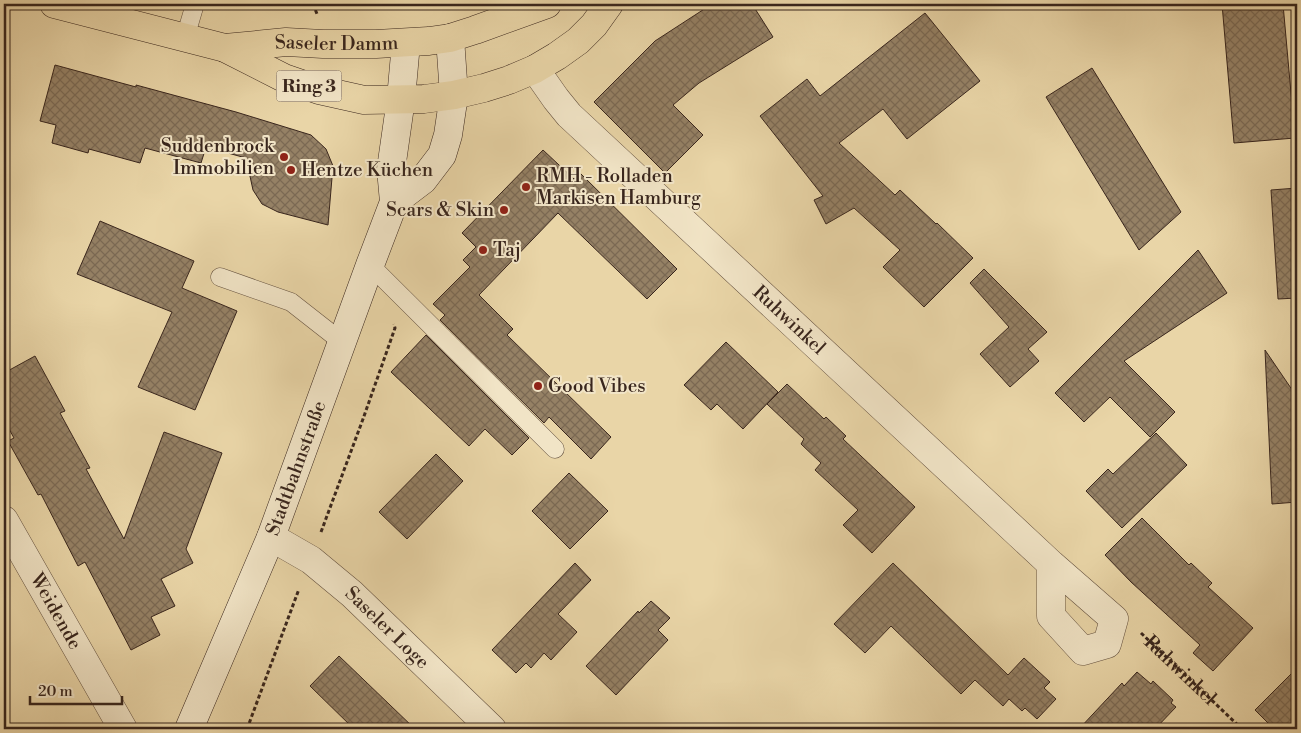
<svg xmlns="http://www.w3.org/2000/svg" width="1301" height="733" font-family="'Libre Bodoni',serif">
<style>
.building{fill:url(#building-cross-hatch);stroke:#39261d}
.lines{fill:none;stroke-linecap:round;stroke-linejoin:round}
.lane-casing{stroke:#655240;stroke-width:19}
.street-casing{stroke:#655240;stroke-width:29}
.secondary-casing{stroke:#39261d;stroke-width:29}
.primary-casing{stroke:#39261d;stroke-width:29}
.path{stroke:#39261d;stroke-width:3;stroke-dasharray:4 2.5;stroke-linecap:butt}
.lane{stroke:#f1e4c6;stroke-width:18}
.street{stroke:#f1e4c6;stroke-width:28}
.secondary{stroke:#f1e4c6;stroke-width:28}
.primary{stroke:#e9d5a7;stroke-width:28}
.poi-dot{fill:#8f2418;stroke:#f1e4c6;stroke-width:2}
.labels{text-anchor:middle;dominant-baseline:central;stroke-width:4;stroke-linejoin:round;paint-order:stroke}
.shield{fill:#f1e4c6;stroke:#705f50;stroke-width:1}
.shield-label{font-size:18px;font-weight:bold;fill:#39261d}
.street-label{font-size:19px;fill:#39261d;stroke:#f1e4c6}
.poi-label{font-size:19px;fill:#39261d;stroke:#f1e4c6;text-anchor:start}
</style>
<defs>
<pattern id="building-cross-hatch" width="8" height="8" patternUnits="userSpaceOnUse" patternTransform="scale(1.25)"><rect width="8" height="8" fill="#958165"/><path d="M0 0l8 8M0 8l8-8" fill="none" stroke="#7b6953"/></pattern>
</defs>
<rect width="100%" height="100%" fill="#e9d5a7"/>
<filter id="stains"><feTurbulence type="fractalNoise" baseFrequency=".004" numOctaves="4"/><feColorMatrix values="0 0 0 0 .2 0 0 0 0 .09 0 0 0 0 .02 0 0 0 .5 -.17"/></filter>
<radialGradient id="worn" r=".72"><stop offset=".6" stop-color="#630" stop-opacity="0"/><stop offset="1" stop-color="#630" stop-opacity=".3"/></radialGradient>
<path class="building" d="M712,4H752L773,37L699,83L673,105L703,135L665,173L594,102L655,41Z
M1222,4H1283L1295,138L1234,143Z
M925,13L980,81L907,139L883,109L839,143L895,195L900,190L936,224L937,223L973,258L924,307L883,267L900,250L854,208L826,224L814,200L823,196L760,116L807,79L820,96Z
M55,65L136,87V85L236,112L311,135L326,149L333,166L328,225L278,212L262,204L253,190L246,158L206,147L201,163L145,148L140,163L89,149L88,153L52,143L56,125L40,121Z
M1092,68L1181,212L1139,250L1046,97Z
M543,150L574,179L580,173L677,269L647,299L558,213L479,295L513,329L507,335L611,437L591,459L549,417L544,423L440,320L445,315L433,304L470,267L463,260L476,247L462,233Z
M1297,188V298L1278,299L1271,190Z
M100,221L194,261L182,288L237,311L195,410L138,387L172,312L77,274Z
M1198,250L1227,293L1124,361L1175,412L1150,437L1110,397L1084,422L1055,393Z
M984,269L1047,332L1028,349L1039,361L1010,387L980,354L1009,327L970,283Z
M426,335L529,438L512,455L485,429L469,446L391,372Z
M726,342L778,392L743,429L717,404L711,410L684,385Z
M1265,350L1297,397V502L1272,504Z
M35,356L65,411L60,413L90,468L86,469L124,539L164,432L222,453L186,549L193,563L161,579L175,606L151,617L160,635L131,650L85,562L78,566L41,494L38,495L8,441L14,438L4,420V373Z
M787,384L824,419L826,417L846,436L843,439L915,507L872,553L843,525L858,510L815,470L821,463L801,444L804,439L767,404Z
M1156,433L1187,465L1122,528L1086,491L1108,469L1113,474Z
M436,454L463,481L407,539L379,512Z
M569,473L608,511L570,549L532,511Z
M1142,518L1189,565L1191,563L1212,583L1208,587L1253,628L1213,671L1193,653L1200,645L1131,582L1105,555Z
M575,563L591,580L558,614L577,632L551,660L544,653L531,668L526,663L516,673L492,650Z
M893,563L1008,675L1024,658L1050,682L1044,688L1056,699L1037,719L1025,708L1022,711L1009,699L1003,706L975,680L961,694L891,626L865,653L834,624Z
M651,601L670,618L658,630L668,640L616,695L586,666L638,611L639,613Z
M339,656L415,729H354L310,686Z
M1297,668V729H1274L1255,710Z
M1137,672L1151,684L1153,681L1173,700L1171,703L1176,707L1155,729H1079L1122,683L1124,686Z"/>
<g class="lines">
<defs>
<path id="lane" d="M185,38L195,4
M370,265L555,449
M220,277L291,302L342,342"/>
<g id="street">
<path id="s2" d="M535,69L556,99L569,115L1051,564L1114,619L1107,644L1083,651L1051,616V564"/>
<path id="s3" d="M4,520L123,729"/>
<path id="s4" d="M271,537L311,560L352,594L492,729"/>
</g>
<g id="secondary">
<path d="M394,202L423,180L442,155L448,135L454,95L450,38"/>
<path id="s5" d="M189,729L271,537L370,265L394,202L391,169L401,99L406,43"/>
</g>
<g id="primary">
<path d="M54,4L225,48L284,78L319,90L364,100L424,99L454,95L484,88L509,80L535,69L557,56L578,41L594,25L609,4"/>
<path id="s6" d="M225,48L286,42L323,44H376L429,41L450,38L475,30L547,4"/>
</g>
</defs>
<use href="#lane" class="lane-casing"/>
<use href="#street" class="street-casing"/>
<use href="#secondary" class="secondary-casing"/>
<use href="#primary" class="primary-casing"/>
<g class="path">
<path d="M313,4L317,14"/>
<path d="M321,532L363,419L395,328L394,324"/>
<path id="s1" d="M1141,633L1242,729"/>
<path d="M247,729L299,589"/>
</g>
<use href="#lane" class="lane"/>
<use href="#street" class="street"/>
<use href="#secondary" class="secondary"/>
<use href="#primary" class="primary"/>
</g>
<g class="poi-dot">
<circle cx="284" cy="157" r="5"/>
<circle cx="291" cy="170" r="5"/>
<circle cx="526" cy="187" r="5"/>
<circle cx="504" cy="210" r="5"/>
<circle cx="483" cy="250" r="5"/>
<circle cx="538" cy="386" r="5"/>
</g>
<g class="labels">
<rect class="shield" x="276.5" y="70.5" width="65" height="31" rx="4"/>
<g class="shield-label">
<text x="309" y="86">Ring 3</text>
</g>
<g class="street-label">
<text stroke="none"><textPath href="#s6" startOffset="112">Saseler Damm</textPath></text>
<text stroke="none"><textPath href="#s2" startOffset="358">Ruhwinkel</textPath></text>
<text stroke="none"><textPath href="#s5" startOffset="282">Stadtbahnstraße</textPath></text>
<text stroke="none"><textPath href="#s3" startOffset="105">Weidende</textPath></text>
<text stroke="none"><textPath href="#s4" startOffset="148">Saseler Loge</textPath></text>
<text stroke="none"><textPath href="#s1" startOffset="54">Ruhwinkel</textPath></text>
</g>
<g class="poi-label">
<text x="274" y="146" text-anchor="end">Suddenbrock<tspan x="274" dy="22">Immobilien</tspan></text>
<text x="301" y="170">Hentze Küchen</text>
<text x="536" y="176">RMH - Rolladen<tspan x="536" dy="22">Markisen Hamburg</tspan></text>
<text x="494" y="210" text-anchor="end">Scars &amp; Skin</text>
<text x="493" y="250">Taj</text>
<text x="548" y="386">Good Vibes</text>
</g>
</g>
<rect width="1301" height="733" fill="none" stroke="#e9d5a7" stroke-width="20"/>
<rect x="5" y="5" width="1291" height="723" fill="none" stroke="#39261d" stroke-width="2.5"/>
<rect x="10" y="10" width="1281" height="713" fill="none" stroke="#39261d"/>
<path d="M30 696v8h92v-8" fill="none" stroke="#39261d" stroke-width="2.5"/>
<text x="38" y="696" font-size="15" fill="#39261d" stroke="#f1e4c6" stroke-width="4" paint-order="stroke">20 m</text>
<rect width="100%" height="100%" filter="url(#stains)"/>
<rect width="100%" height="100%" fill="url(#worn)"/>
</svg>
